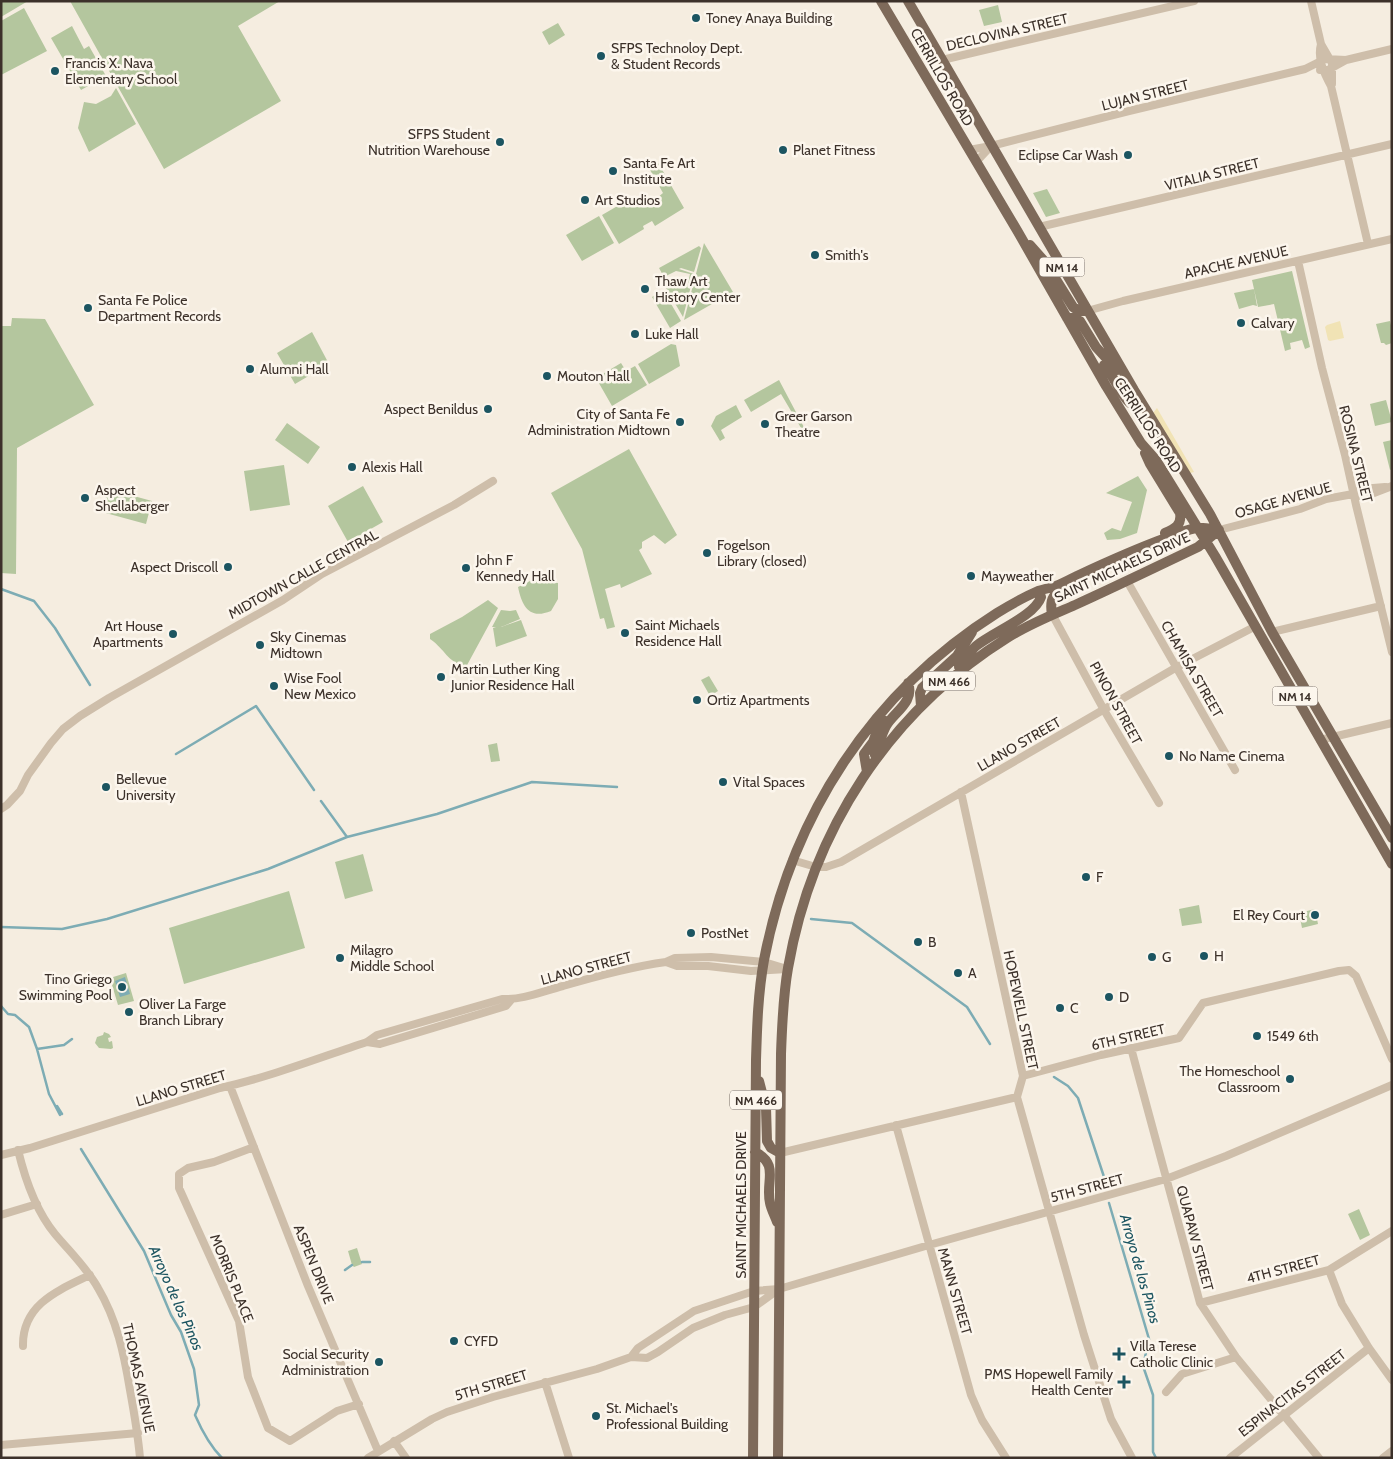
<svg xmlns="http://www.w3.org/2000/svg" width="1393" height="1459" font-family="Cabin,sans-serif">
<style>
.green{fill:#b4c69e}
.sand{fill:#f1e3b5}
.water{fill:#7dacb4}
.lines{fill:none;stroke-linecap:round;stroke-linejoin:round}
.stream{stroke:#7dacb4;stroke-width:2.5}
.minor{stroke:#cebeaa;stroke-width:8}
.major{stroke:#7e6a5a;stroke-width:10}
.poi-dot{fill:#1c5561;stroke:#fcf6ed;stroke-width:2}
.labels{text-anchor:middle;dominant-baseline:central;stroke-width:5;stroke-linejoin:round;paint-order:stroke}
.shield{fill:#fcf6ed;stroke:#766c64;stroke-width:1}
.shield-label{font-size:12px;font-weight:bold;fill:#3c312a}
.poi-label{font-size:14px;fill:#3c312a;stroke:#fcf6ed;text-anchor:start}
.street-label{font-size:14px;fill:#3c312a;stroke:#fcf6ed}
.water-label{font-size:15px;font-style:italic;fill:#1c5561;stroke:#fcf6ed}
</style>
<rect width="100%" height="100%" fill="#f5ede0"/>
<path class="green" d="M1,1H28L1,17Z
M70,1H280L238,26L281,101L164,169Z
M998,5L1002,22L984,26L979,10Z
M24,8L47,51L1,75V21Z
M558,23L565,35L549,45L542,32Z
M72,26L84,49L89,46L106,76L81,90L51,38Z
M116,88L136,124L89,152L78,128L84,102L96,104L111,96Z
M656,159L684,208L655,226L652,221L643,226L644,229L619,244L602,215L621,204L623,207L645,194L650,201L657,198L663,193L649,168L651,163Z
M1047,189L1060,213L1046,217L1033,193Z
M599,216L614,243L582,261L566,235Z
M704,243L733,292L684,320Z
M699,246L701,248L694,272L681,268L679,269L694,274L683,317L666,288L674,284L687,287L690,274L676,271L664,277L659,268Z
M1292,271L1310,347L1305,349L1302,340L1290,343L1291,349L1285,351L1274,304L1258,307L1252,280Z
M1254,289L1257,306L1253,305L1239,309L1234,293Z
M663,290L681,321L670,328L652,297Z
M12,318L45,319L94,405L17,448L16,574L1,573V326H11Z
M1390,321L1392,330V343L1386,345L1384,343H1381L1376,324Z
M312,332L329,364L295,384L277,353Z
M671,344L676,345L680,366L649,384L638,364Z
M621,363L626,371L635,366L647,385L612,406L596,378Z
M779,380L807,433L808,436L804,433L781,394L751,412L744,400Z
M1386,400L1392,422L1375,426L1370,404Z
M736,405L742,417L721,430L725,438L720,441L711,426L716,416Z
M287,423L320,447L308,464L275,440Z
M1392,440V469L1390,470L1383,442Z
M629,449L677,535L665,544L654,535L642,542V548L639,550L652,574L621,588L620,584L605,589L615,627L607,629L604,618L600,619L582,549L551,493Z
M284,465L290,505L250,511L244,471Z
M1138,476L1147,490L1137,533L1120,539L1107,540L1104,533L1112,528L1121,531L1132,502L1106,493Z
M363,486L383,522L348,542L328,506Z
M108,489L152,501L146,524L102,512Z
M530,581L558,583V599L551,611C529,620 522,606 518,587Z
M488,600L498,608L466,667C446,661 446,650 430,639V634L462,617Z
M501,610L510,611L516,610L520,619L501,627L521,620L527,636L496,647L493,628L496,627H492Z
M709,676L718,691L710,696L701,680Z
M497,743L500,761L491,762L488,745Z
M363,854L373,891L345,899L335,862Z
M289,891L305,948L184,984L169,928Z
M1199,905L1202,923L1182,926L1179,909Z
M1315,909L1318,924L1302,928L1299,913Z
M126,973L134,1001L118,1005L110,978Z
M104,1032L109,1034L111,1037L108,1038L109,1042L112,1041L113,1048L111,1049L99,1048L95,1043L97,1037L103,1035Z
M1359,1209L1370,1235L1360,1240L1348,1214Z
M357,1248L362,1264L354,1267L352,1265L348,1251Z"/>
<path class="sand" d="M1340,321L1344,338L1330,341L1328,340L1325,327L1327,325Z
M1157,408L1194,472L1190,473L1153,413Z"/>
<path class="water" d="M125,977L130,994L120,997L115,981Z"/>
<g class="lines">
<path class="stream" d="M1,589L34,601L55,628L90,685
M176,754L256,706L314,790
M321,801L347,837L437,814L532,782L617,787
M811,919L852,923L967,1007L990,1044
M1,927L62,929L107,919L268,869L347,837
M1,1006L8,1014L15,1015L29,1027L37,1049L49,1094L60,1115
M37,1049L64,1045L72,1039
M1054,1077L1068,1086L1078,1098L1107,1186
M57,1106L62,1114
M81,1149L144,1251L171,1315L181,1332L194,1369L199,1405L195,1415C202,1431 210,1446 222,1458
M1109,1203L1149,1339L1143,1366L1153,1395V1452L1156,1458
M362,1262H370
M345,1270L352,1265"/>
<path class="minor" d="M1311,1L1321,44L1332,63V84
M1321,44C1317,59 1324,73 1331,86L1368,244
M942,60L1194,1
M1320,70H1328L1346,60L1392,49
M991,146L1129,111L1305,69L1325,59L1346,60
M969,150L991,146L976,162
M1039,227L1392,144
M1298,261L1322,368L1345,455L1356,505L1392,652
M1087,311L1123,301L1392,239
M1353,494L1361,489L1385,487
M1219,530L1300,509L1326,499L1353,494L1362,496L1374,493L1392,486
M1127,581L1235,770
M1052,614L1104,710L1159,803
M1272,632L1381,606
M1320,740L1392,723
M961,792L1023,1076L1017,1097L1084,1335L1111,1419L1132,1458
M1,809L7,805L20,791L28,775L51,743L63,729L80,716L109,698L283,600L322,574L454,505L493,481
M792,860L816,867H826L841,862L1177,667L1256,626
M711,957L764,962L787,969L751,971L708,966H677L666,962L675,958Z
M367,1042L380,1044L506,1006L512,999
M1131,1048L1200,1303L1236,1357L1319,1458
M1023,1076L1101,1055L1179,1038L1203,1003L1339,971L1349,970L1356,976L1392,1059
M230,1086L308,1286L378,1451
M896,1125L971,1395L982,1420L1006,1458
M254,1147L214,1162L188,1168L179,1174V1188L239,1321L248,1377L268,1428L290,1441L337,1411L359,1404
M18,1150C25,1179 36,1211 55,1234C70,1252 87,1268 98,1288C117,1320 124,1354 130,1390C134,1412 138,1435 140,1458
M780,1153L1017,1097
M1,1155L30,1148L220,1088C270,1077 318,1058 367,1042L377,1035L502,999C523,1000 543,991 563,986C597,976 630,967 666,962
M1,1215L37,1204
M1329,1270L1342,1304L1369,1348L1392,1380
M1200,1303L1329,1270L1392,1231
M23,1346C22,1304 59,1290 90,1275
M631,1357L638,1348L694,1311L754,1291L779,1289L929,1245L1166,1179L1226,1156L1392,1085
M545,1382L569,1458
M1166,1392L1182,1374L1236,1357
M394,1441L406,1458
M1,1445L138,1433
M368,1458L432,1419L447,1412L493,1397L597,1369L631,1357L647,1358L658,1352L693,1328L725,1315L754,1307L779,1289
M1230,1458L1369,1348
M1383,1458L1392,1451"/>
<path class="major" d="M881,1L1018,232L1106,386L1141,443L1156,460L1215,556L1392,864
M908,1L1134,390L1210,514L1272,632L1392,838
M1030,245L1045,262L1073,307L1079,311H1087
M1067,318H1073L1080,321L1096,347L1117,370
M1104,365C1113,374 1122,398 1130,403C1134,405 1138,405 1143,405
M1145,453L1150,464L1180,513C1182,525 1175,529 1165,533
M1052,614C1049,598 1054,593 1068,586
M959,667C965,661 970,651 976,646C993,632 1035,616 1041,597L1039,591
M921,706L920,693L922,688L957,656L972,632
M875,755C879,746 881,735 886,726C894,712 915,702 908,683
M867,772L864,754L873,742L882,718
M759,1081L766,1108L767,1141L771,1148L780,1153
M755,1152C780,1165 765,1181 770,1203C771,1209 775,1216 777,1222
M753,1458L756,1060C757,1027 758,993 764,960C792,815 872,692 997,613C1010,605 1024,597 1038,591C1044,589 1050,588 1056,586C1064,583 1071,579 1077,576C1107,562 1136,549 1166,538C1176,534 1186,530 1196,528C1203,527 1212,529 1219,530
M778,1458L781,1054C782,1025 783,996 788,968C812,830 889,712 1007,638C1029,624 1052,615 1075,605C1117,586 1158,566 1198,547L1219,530"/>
</g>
<g class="poi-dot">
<circle cx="696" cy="18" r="5"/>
<circle cx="601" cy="56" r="5"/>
<circle cx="55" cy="71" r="5"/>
<circle cx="500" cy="142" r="5"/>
<circle cx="783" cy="150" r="5"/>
<circle cx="1128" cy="155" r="5"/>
<circle cx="613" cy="171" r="5"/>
<circle cx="585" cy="200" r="5"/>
<circle cx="815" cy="255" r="5"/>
<circle cx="645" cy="289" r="5"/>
<circle cx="88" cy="308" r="5"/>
<circle cx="1241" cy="323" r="5"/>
<circle cx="635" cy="334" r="5"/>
<circle cx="250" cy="369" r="5"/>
<circle cx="547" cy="376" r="5"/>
<circle cx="488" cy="409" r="5"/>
<circle cx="680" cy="422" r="5"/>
<circle cx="765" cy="424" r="5"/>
<circle cx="352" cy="467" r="5"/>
<circle cx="85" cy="498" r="5"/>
<circle cx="707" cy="553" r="5"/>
<circle cx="228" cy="567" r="5"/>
<circle cx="466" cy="568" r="5"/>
<circle cx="971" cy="576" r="5"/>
<circle cx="625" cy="633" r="5"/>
<circle cx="173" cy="634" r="5"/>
<circle cx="260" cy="645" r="5"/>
<circle cx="441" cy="677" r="5"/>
<circle cx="274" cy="686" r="5"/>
<circle cx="697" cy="700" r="5"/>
<circle cx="1169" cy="756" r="5"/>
<circle cx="723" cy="782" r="5"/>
<circle cx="106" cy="787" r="5"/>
<circle cx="1086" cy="877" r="5"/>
<circle cx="1315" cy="915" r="5"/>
<circle cx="691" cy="933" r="5"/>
<circle cx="918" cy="942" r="5"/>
<circle cx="1204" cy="956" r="5"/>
<circle cx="1152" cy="957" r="5"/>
<circle cx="340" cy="958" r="5"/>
<circle cx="958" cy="973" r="5"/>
<circle cx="122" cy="987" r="5"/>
<circle cx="1109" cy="997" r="5"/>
<circle cx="1060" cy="1008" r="5"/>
<circle cx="129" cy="1012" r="5"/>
<circle cx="1257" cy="1036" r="5"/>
<circle cx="1290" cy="1079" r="5"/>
<circle cx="454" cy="1341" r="5"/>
<path d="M1116.5 1346.5h5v5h5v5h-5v5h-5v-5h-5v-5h5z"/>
<circle cx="379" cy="1362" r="5"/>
<path d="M1121.5 1374.5h5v5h5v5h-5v5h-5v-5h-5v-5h5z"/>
<circle cx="596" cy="1416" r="5"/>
</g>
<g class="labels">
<g class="shield">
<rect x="1039.5" y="257.5" width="45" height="19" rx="4"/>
<rect x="923" y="671.5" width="52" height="19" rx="4"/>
<rect x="1272.5" y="686.5" width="45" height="19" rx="4"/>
<rect x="730" y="1090.5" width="52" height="19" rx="4"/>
</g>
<g class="shield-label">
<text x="1062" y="267">NM 14</text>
<text x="949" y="681">NM 466</text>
<text x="1295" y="696">NM 14</text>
<text x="756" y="1100">NM 466</text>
</g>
<g class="poi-label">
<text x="706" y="18">Toney Anaya Building</text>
<text x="611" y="48">SFPS Technoloy Dept.<tspan x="611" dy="16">&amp; Student Records</tspan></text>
<text x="65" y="63">Francis X. Nava<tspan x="65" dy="16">Elementary School</tspan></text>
<text x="490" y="134" text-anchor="end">SFPS Student<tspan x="490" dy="16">Nutrition Warehouse</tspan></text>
<text x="793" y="150">Planet Fitness</text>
<text x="1118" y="155" text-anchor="end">Eclipse Car Wash</text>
<text x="623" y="163">Santa Fe Art<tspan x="623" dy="16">Institute</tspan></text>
<text x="595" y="200">Art Studios</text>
<text x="825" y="255">Smith's</text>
<text x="655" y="281">Thaw Art<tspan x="655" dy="16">History Center</tspan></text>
<text x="98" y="300">Santa Fe Police<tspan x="98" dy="16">Department Records</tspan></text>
<text x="1251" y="323">Calvary</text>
<text x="645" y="334">Luke Hall</text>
<text x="260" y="369">Alumni Hall</text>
<text x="557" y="376">Mouton Hall</text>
<text x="478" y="409" text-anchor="end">Aspect Benildus</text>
<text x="670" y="414" text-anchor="end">City of Santa Fe<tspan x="670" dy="16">Administration Midtown</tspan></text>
<text x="775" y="416">Greer Garson<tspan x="775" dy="16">Theatre</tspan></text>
<text x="362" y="467">Alexis Hall</text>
<text x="95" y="490">Aspect<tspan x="95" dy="16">Shellaberger</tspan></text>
<text x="717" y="545">Fogelson<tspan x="717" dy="16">Library (closed)</tspan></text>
<text x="476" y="560">John F<tspan x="476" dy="16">Kennedy Hall</tspan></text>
<text x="218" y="567" text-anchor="end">Aspect Driscoll</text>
<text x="981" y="576">Mayweather</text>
<text x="635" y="625">Saint Michaels<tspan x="635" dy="16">Residence Hall</tspan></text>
<text x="163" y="626" text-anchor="end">Art House<tspan x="163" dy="16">Apartments</tspan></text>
<text x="270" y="637">Sky Cinemas<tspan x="270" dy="16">Midtown</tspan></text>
<text x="451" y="669">Martin Luther King<tspan x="451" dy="16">Junior Residence Hall</tspan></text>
<text x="284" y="678">Wise Fool<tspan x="284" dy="16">New Mexico</tspan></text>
<text x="707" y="700">Ortiz Apartments</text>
<text x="1179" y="756">No Name Cinema</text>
<text x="116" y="779">Bellevue<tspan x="116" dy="16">University</tspan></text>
<text x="733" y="782">Vital Spaces</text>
<text x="1096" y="877">F</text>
<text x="1305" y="915" text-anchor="end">El Rey Court</text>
<text x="701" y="933">PostNet</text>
<text x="928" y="942">B</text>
<text x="350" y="950">Milagro<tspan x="350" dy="16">Middle School</tspan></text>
<text x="1214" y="956">H</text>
<text x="1162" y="957">G</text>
<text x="968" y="973">A</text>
<text x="112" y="979" text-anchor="end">Tino Griego<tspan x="112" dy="16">Swimming Pool</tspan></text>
<text x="1119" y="997">D</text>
<text x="139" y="1004">Oliver La Farge<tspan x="139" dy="16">Branch Library</tspan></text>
<text x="1070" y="1008">C</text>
<text x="1267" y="1036">1549 6th</text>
<text x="1280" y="1071" text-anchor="end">The Homeschool<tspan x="1280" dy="16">Classroom</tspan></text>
<text x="464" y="1341">CYFD</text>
<text x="1130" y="1346">Villa Terese<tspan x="1130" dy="16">Catholic Clinic</tspan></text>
<text x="369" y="1354" text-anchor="end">Social Security<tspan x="369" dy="16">Administration</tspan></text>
<text x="1113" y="1374" text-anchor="end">PMS Hopewell Family<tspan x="1113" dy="16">Health Center</tspan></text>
<text x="606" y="1408">St. Michael's<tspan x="606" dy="16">Professional Building</tspan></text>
</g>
<g class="street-label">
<text transform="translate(1007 32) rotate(-13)">DECLOVINA STREET</text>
<text transform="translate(942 77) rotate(60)">CERRILLOS ROAD</text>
<text transform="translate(1145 95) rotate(-14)">LUJAN STREET</text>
<text transform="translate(1212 174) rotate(-14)">VITALIA STREET</text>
<text transform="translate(1236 262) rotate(-13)">APACHE AVENUE</text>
<text transform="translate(1148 425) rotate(57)">CERRILLOS ROAD</text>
<text transform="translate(1356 454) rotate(76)">ROSINA STREET</text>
<text transform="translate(1283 500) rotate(-16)">OSAGE AVENUE</text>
<text transform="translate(1122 567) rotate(-25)">SAINT MICHAELS DRIVE</text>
<text transform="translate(303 574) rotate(-29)">MIDTOWN CALLE CENTRAL</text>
<text transform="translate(1192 669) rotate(60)">CHAMISA STREET</text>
<text transform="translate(1116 703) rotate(61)">PINON STREET</text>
<text transform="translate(1019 744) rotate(-30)">LLANO STREET</text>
<text transform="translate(586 968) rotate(-15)">LLANO STREET</text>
<text transform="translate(1021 1010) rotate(78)">HOPEWELL STREET</text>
<text transform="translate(1128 1037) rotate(-13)">6TH STREET</text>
<text transform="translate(181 1088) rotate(-17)">LLANO STREET</text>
<text transform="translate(1087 1188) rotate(-15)">5TH STREET</text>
<text transform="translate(741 1205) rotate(-90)">SAINT MICHAELS DRIVE</text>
<text transform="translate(1195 1238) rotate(75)">QUAPAW STREET</text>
<text transform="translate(314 1264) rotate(68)">ASPEN DRIVE</text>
<text transform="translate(1283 1269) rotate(-15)">4TH STREET</text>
<text transform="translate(232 1278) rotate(68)">MORRIS PLACE</text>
<text transform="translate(955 1291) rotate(74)">MANN STREET</text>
<text transform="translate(139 1378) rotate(78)">THOMAS AVENUE</text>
<text transform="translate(491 1385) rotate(-17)">5TH STREET</text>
<text transform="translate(1292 1393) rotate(-38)">ESPINACITAS STREET</text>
</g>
<g class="water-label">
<text transform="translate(1140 1269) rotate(74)">Arroyo de los Pinos</text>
<text transform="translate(176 1298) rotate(66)">Arroyo de los Pinos</text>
</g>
</g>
<rect width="1393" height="1459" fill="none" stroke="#3c312a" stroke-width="5"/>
</svg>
